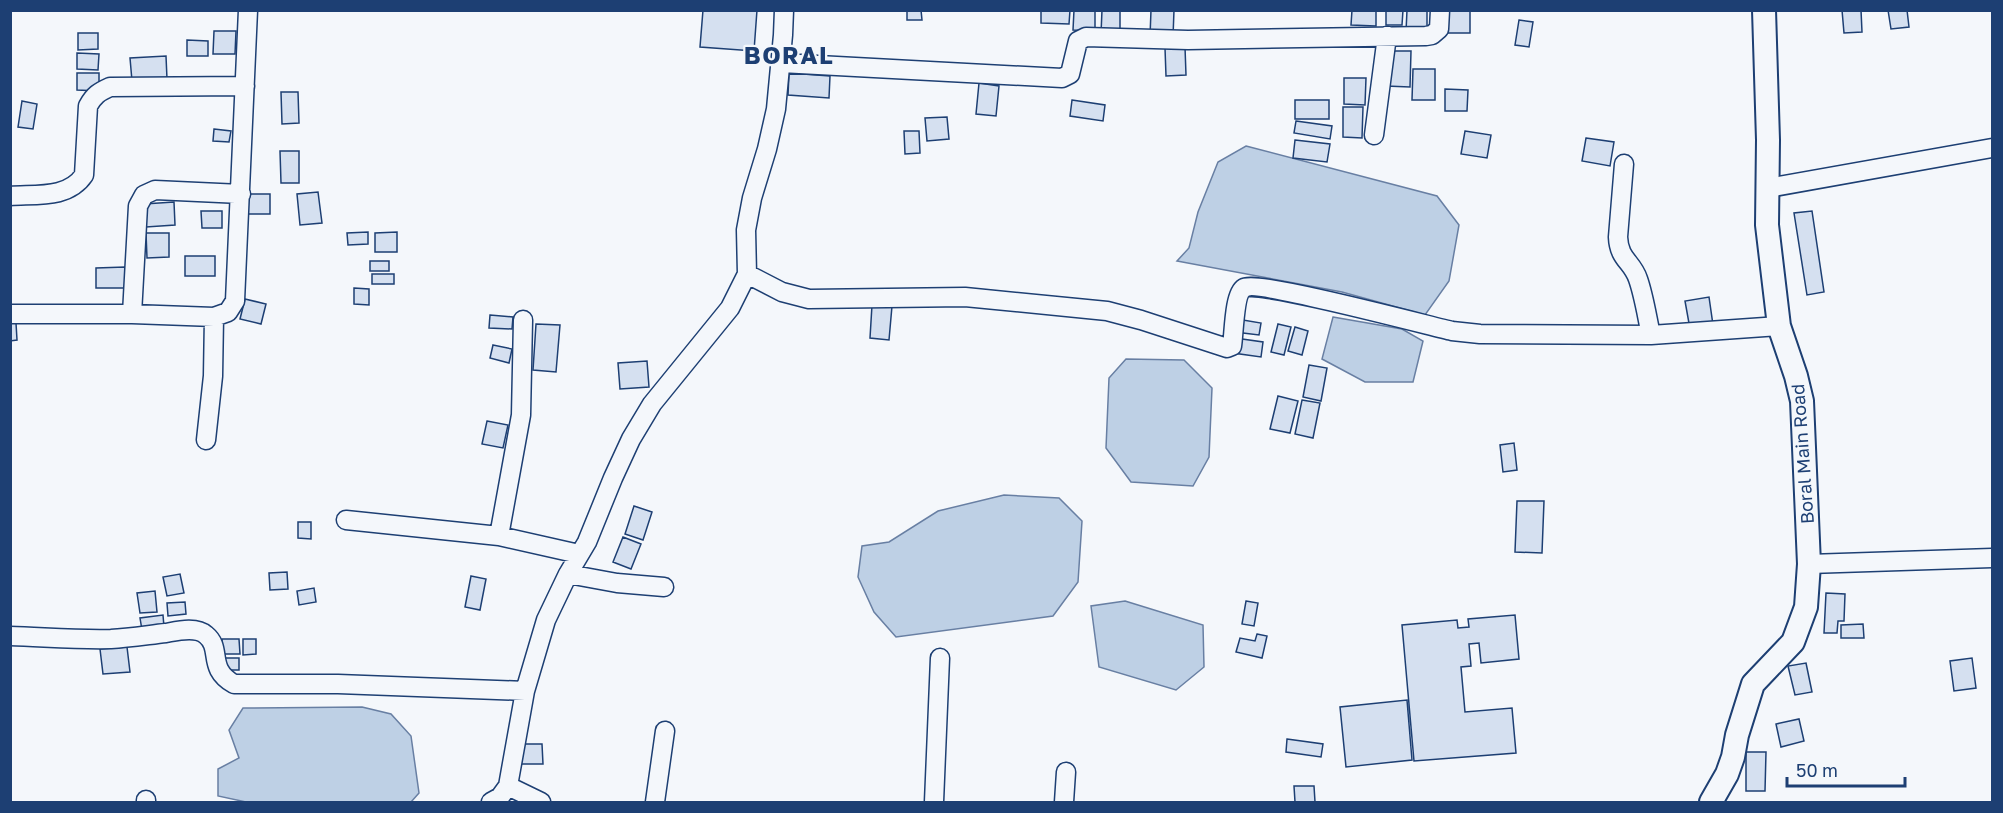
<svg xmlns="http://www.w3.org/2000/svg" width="2003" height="813" font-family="'Golos Text',sans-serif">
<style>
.water{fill:#bed0e5;stroke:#687fa3;stroke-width:1.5}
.building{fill:#d5e0f0;stroke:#1d3f73;stroke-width:1.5}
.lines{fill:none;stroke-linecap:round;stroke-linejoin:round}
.minor-casing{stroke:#1d3f73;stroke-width:21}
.major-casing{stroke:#1d3f73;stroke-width:26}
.minor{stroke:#f4f7fb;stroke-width:18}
.major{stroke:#f4f7fb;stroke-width:22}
.labels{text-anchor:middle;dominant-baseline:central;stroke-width:4.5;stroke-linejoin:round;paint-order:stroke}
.street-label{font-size:18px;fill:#1d3f73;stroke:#f4f7fb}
.district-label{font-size:24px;font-weight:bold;letter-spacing:1.5px;fill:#1d3f73;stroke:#f4f7fb}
</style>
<rect width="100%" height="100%" fill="#f4f7fb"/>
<path class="water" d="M1246,146L1437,196L1459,225L1449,281L1425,315L1342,292L1177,261L1189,248L1198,212L1218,162Z
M1333,317L1402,329L1423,341L1413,382H1365L1322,359Z
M1126,359L1184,360L1212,388L1209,457L1193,486L1131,482L1106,448L1109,378Z
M1004,495L1059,498L1082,521L1078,582L1053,616L896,637L874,612L858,577L862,546L889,542L938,511Z
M1125,601L1203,625L1204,667L1176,690L1099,667L1091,606Z
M362,707L391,714L411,736L419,793L411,802H246L218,796V769L239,758L229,730L243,708Z"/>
<path class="building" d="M703,10H757L754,51L700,47Z
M907,10H921L922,20H907Z
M1041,10H1070L1069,24L1041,23Z
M1074,10H1095V31L1073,30Z
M1102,10H1120V34H1101Z
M1151,10H1174L1173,37H1150Z
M1352,10H1376V26L1351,25Z
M1386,10H1403L1402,25H1386Z
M1407,10H1427V33L1406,32Z
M1443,10H1470V33H1443Z
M1842,10H1861L1862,32L1844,33Z
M1888,10H1907L1909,27L1891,29Z
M1519,20L1533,22L1529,47L1515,45Z
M214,31H236L235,54H213Z
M78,33H98V49L78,50Z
M187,40L208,41V56H187Z
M1185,47L1186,75L1166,76L1165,48Z
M1387,51H1411L1410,87L1386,86Z
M77,53L99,54L98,70L77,69Z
M166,56L167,79L132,81L130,58Z
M1413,69H1435V100H1412Z
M77,73H99V91L77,90Z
M789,73L830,76L829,98L788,95Z
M1344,78H1366L1365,105L1344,104Z
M979,83L999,86L996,116L976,114Z
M1445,89L1468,90L1467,111H1445Z
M281,92H298L299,123L282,124Z
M1072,100L1105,105L1103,121L1070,116Z
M1295,100H1329V119H1295Z
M22,101L37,104L33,129L18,127Z
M1343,107H1363L1362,138L1343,137Z
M947,117L949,139L927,141L925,118Z
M1296,121L1332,126L1330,139L1294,133Z
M214,129L231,131L229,142L213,141Z
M904,131H919L920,153L905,154Z
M1465,131L1491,135L1487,158L1461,154Z
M1586,138L1614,142L1610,166L1582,161Z
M1295,140L1330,144L1327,162L1293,158Z
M280,151H299V183H281Z
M318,192L322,223L300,225L297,194Z
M247,194H270V214H247Z
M174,202L175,225L146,227L144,204Z
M201,211H222V228H202Z
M1812,211L1824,292L1807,295L1794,213Z
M368,232V244L348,245L347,233Z
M397,232V252H375V233Z
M146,233H169V257L147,258Z
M185,256H215V276H185Z
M370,261H389V271H370Z
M125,267V288H96V268Z
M372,274H394V284H372Z
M354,288L369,289V305L354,304Z
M1709,297L1713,325L1690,329L1685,301Z
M245,299L266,304L261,324L240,319Z
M872,305L892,306L889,340L870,338Z
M490,315L513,317L512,329L489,328Z
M1237,319L1261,323L1259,335L1235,332Z
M10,323H16L17,340L10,341Z
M536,324L560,325L556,372L533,370Z
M1278,324L1291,327L1284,355L1271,352Z
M1295,327L1308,331L1302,355L1288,351Z
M1235,338L1263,342L1261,357L1233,353Z
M493,345L512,349L509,363L490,358Z
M647,361L649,387L620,389L618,363Z
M1309,365L1327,368L1321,401L1303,397Z
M1278,396L1298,401L1290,433L1270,429Z
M1302,400L1320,403L1313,438L1295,434Z
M487,421L508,425L503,448L482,444Z
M1514,443L1517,470L1503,472L1500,445Z
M1517,501H1544L1542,553L1515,552Z
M634,506L652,512L643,540L625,534Z
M298,522H311V539L298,538Z
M623,537L641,544L631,569L613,562Z
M287,572L288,589L270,590L269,573Z
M180,574L184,593L167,596L163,577Z
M471,576L486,579L480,610L465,607Z
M314,588L316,602L299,605L297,591Z
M155,591L157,612L140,613L137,593Z
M1826,593L1845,594L1844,621H1838L1837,633H1824Z
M1246,601L1258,603L1254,626L1242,624Z
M185,602L186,614L168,616L167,603Z
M163,615L164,627L142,630L140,618Z
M1515,615L1519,659L1481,663L1479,643L1469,644L1471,666L1461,667L1465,712L1512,708L1516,753L1414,761L1402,625L1457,620L1458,628L1469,627L1468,619Z
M1863,624L1864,638H1841V625Z
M1257,634L1267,636L1262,658L1236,652L1240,638L1255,641Z
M222,639H239L240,654H222Z
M243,639H256V654L243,655Z
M127,647L130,672L103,674L100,649Z
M222,658H239V670H222Z
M1972,658L1976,688L1954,691L1950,661Z
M1806,663L1812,692L1795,695L1788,666Z
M1407,700L1412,760L1346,767L1340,707Z
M1799,719L1804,741L1781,747L1776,724Z
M1287,739L1323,744L1321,757L1286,752Z
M518,744H542L543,764H518Z
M1746,752H1766L1765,791H1746Z
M1294,786H1314L1315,802H1295Z"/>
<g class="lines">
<defs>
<path id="minor" d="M781,63L1062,78L1070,74L1078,41L1086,37L1188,40L1426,36L1432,35L1439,29L1440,10
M1374,135L1387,36
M1624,164L1618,237C1619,260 1632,261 1638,279C1644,296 1647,317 1651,335
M1768,188L1992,148
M10,196C36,194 68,199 84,175L88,106C94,95 99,92 110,87L245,86
M747,274L782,292L809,299L965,297L1107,311L1141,320L1227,348L1232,346C1234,334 1234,294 1244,288C1256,280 1426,325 1452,331L1480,334L1651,335L1779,326
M10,314H132L214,317L228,312L235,301L248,10
M132,314L138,206L144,195L155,190L241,194
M206,440L213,376L214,317
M346,520L499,536L579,554
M499,536L521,415L523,320
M1809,564L1992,558
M568,574L617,583L664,587
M10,636C44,637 78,640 111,639C129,638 148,635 166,633C177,631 196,626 206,635C223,649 206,668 234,684H338L525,691
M508,786L541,802
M146,802V800
M491,802L500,797L508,786L525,691L546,620L568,574L587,542L613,478L631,439L652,404L730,308L747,274L746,230L752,198L767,149L776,109L783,35L784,10
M655,802L665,731
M934,802L940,658
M1064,802L1066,772"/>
<path id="major" d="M1711,802L1727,774L1733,757L1737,735L1753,684L1793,642L1806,607L1809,564L1802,401L1796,376L1779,326L1767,225L1768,140L1764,10"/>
</defs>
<use href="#minor" class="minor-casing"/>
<use href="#major" class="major-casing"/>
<use href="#minor" class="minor"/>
<use href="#major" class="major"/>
</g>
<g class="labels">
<g class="street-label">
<text transform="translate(1802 454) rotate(-94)">Boral Main Road</text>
</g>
<g class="district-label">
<text x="789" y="54">BORAL</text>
</g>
</g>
<rect width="2003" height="813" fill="none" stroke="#1d3f73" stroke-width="24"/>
<path d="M1787 777v9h118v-9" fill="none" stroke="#1d3f73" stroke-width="3"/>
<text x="1796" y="777" font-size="18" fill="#1d3f73" stroke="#f4f7fb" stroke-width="4.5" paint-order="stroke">50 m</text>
</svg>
